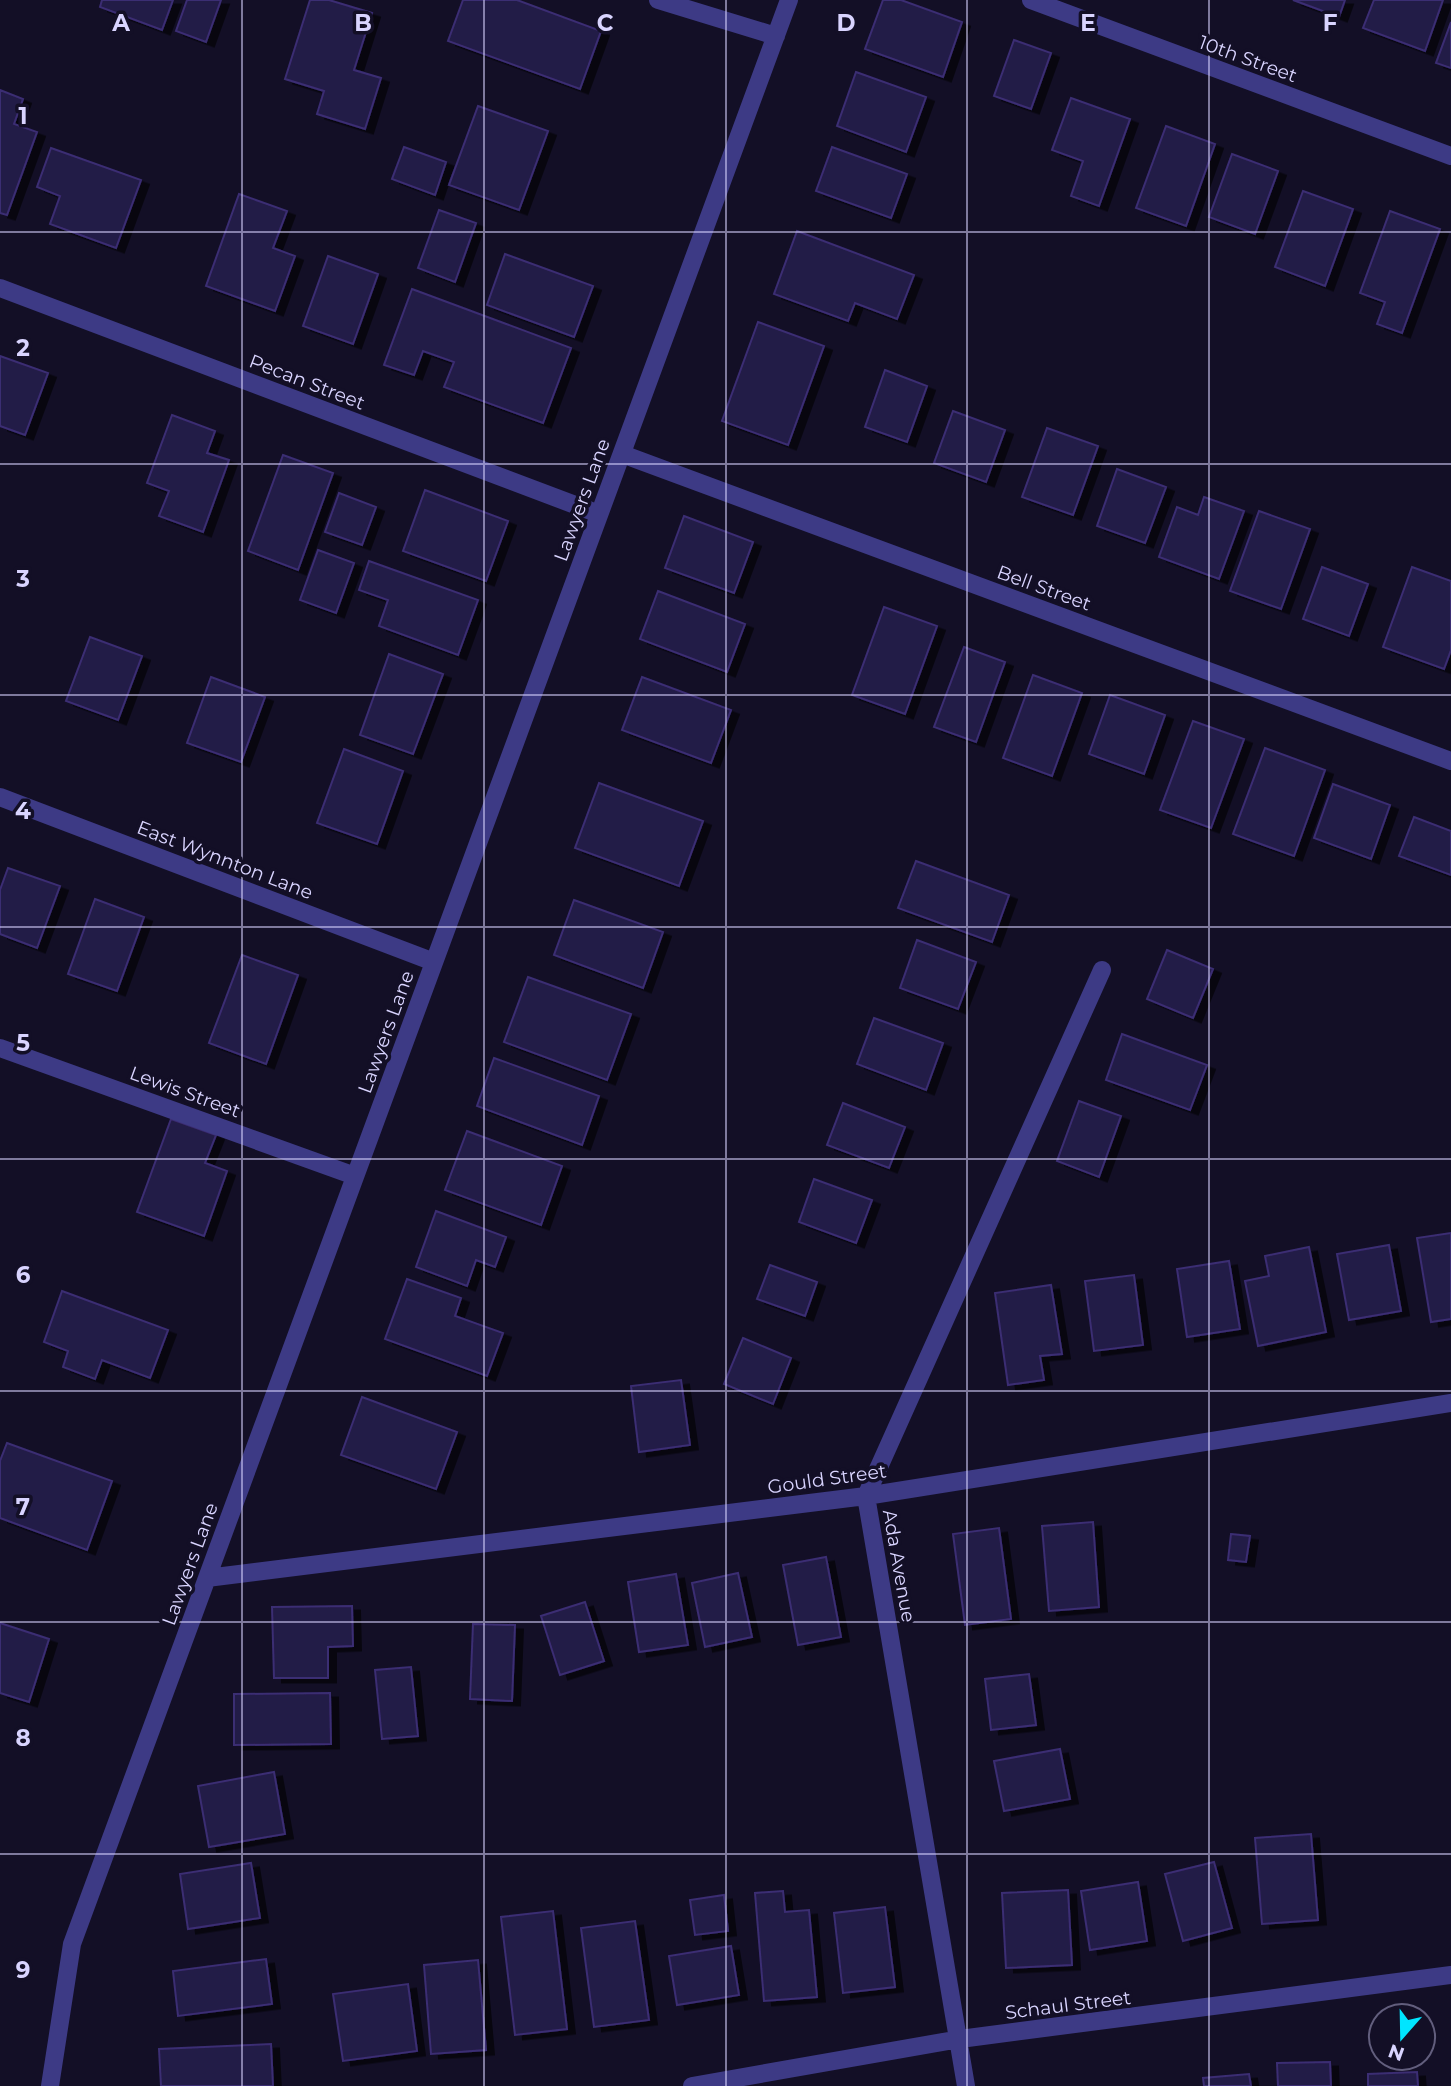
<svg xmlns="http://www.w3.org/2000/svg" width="1451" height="2086" font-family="Montserrat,sans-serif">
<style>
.building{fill:#241b47;stroke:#3b2d73;stroke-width:2;filter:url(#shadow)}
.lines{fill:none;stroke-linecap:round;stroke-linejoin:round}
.minor{stroke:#3d3a85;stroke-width:18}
.grid{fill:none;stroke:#d9d4ff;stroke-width:2;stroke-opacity:0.55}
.labels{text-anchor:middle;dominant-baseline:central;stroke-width:7;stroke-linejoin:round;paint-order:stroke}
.street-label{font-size:19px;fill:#d9d4ff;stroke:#130f26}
.grid-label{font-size:23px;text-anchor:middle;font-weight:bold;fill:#d9d4ff;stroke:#130f26;stroke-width:7;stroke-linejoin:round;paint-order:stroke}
</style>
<defs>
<filter id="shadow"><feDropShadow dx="8" dy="4.5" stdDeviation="0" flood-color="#0009"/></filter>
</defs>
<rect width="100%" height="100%" fill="#130f26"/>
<path class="building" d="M102,0H173L162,30L100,7Z
M187,0H221L206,42L176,31Z
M310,0H329L372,13L354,70L381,78L365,129L317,114L324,91L285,79Z
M463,0H517L601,31L580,89L448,41Z
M883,0H901L962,22L943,77L865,49Z
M1293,0H1345L1339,17Z
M1374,0H1443L1425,51L1363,28Z
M1451,22V68L1436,63Z
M1014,40L1051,53L1031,109L994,96Z
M856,72L926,97L906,152L837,126Z
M0,90L23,99L14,124L37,132L7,215L0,213Z
M1071,98L1130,119L1099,206L1071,196L1083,161L1052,150Z
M478,106L548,131L519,210L449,185Z
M1166,126L1215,144L1186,226L1136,208Z
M404,147L446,162L435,195L392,179Z
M832,147L907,174L891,218L816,191Z
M51,148L141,180L116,248L50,224L60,196L37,187Z
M1232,154L1278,171L1255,234L1209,217Z
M1303,191L1353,209L1325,286L1275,267Z
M239,194L287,211L273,248L295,256L275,311L206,286Z
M439,210L476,223L455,282L418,268Z
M1390,211L1440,229L1402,333L1377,324L1385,302L1360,293Z
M797,231L914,275L897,319L855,303L848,321L774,294Z
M505,254L593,286L574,337L487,305Z
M328,256L378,274L353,344L303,326Z
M412,289L571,348L543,423L444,387L454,362L423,351L414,375L384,365Z
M758,322L824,346L788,445L722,421Z
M0,356L48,373L25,435L0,426Z
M885,370L927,386L907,442L865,427Z
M953,411L1005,430L986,482L934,463Z
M172,415L215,431L207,453L229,460L203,532L159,516L169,491L147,483Z
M1047,428L1098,446L1073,515L1022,497Z
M283,455L333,473L298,570L248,551Z
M1117,469L1166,487L1145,543L1097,526Z
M425,490L508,521L486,581L403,551Z
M339,493L376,507L362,545L325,532Z
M1204,497L1244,511L1219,579L1159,557L1177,507L1198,515Z
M1259,511L1310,529L1281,609L1230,591Z
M684,516L753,542L734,593L665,568Z
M318,550L354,563L336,613L300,600Z
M369,561L478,600L458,655L379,626L388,600L359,590Z
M1322,567L1368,584L1349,636L1303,619Z
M1412,567L1451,581V650L1444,669L1383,647Z
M658,591L745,624L727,672L640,639Z
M884,607L937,626L905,714L852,695Z
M90,637L142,656L118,720L66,701Z
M964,647L1005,662L976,742L934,727Z
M389,654L443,674L413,754L360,735Z
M1033,675L1082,693L1052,776L1003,758Z
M211,677L265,697L241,762L187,743Z
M642,677L731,710L711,763L622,730Z
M1110,695L1165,715L1144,774L1089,754Z
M1193,721L1244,739L1211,828L1160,810Z
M1265,748L1325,770L1294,856L1233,834Z
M344,749L403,771L377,844L317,823Z
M599,783L703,821L679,886L575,848Z
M1333,784L1390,805L1371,859L1314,838Z
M1414,817L1451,831V875L1399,856Z
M916,861L1009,895L992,942L898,908Z
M8,868L60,886L37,948L0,934V890Z
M95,899L144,917L117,991L68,974Z
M574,900L663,932L643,988L554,955Z
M917,940L976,962L958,1009L900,988Z
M1167,950L1213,969L1193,1018L1147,999Z
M242,955L298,975L266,1064L209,1043Z
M528,977L631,1014L607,1080L504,1042Z
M874,1018L943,1043L926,1090L857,1064Z
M1122,1034L1207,1065L1190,1110L1106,1080Z
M494,1058L599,1096L582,1145L477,1106Z
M1079,1101L1121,1116L1099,1177L1057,1161Z
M843,1103L905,1127L889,1168L827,1145Z
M171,1119L216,1135L205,1163L227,1171L204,1236L137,1212Z
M467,1131L562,1166L541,1225L445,1190Z
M814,1179L872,1200L856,1243L799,1222Z
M436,1211L506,1237L495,1267L476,1260L467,1286L416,1267Z
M1451,1233V1319L1431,1322L1417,1238Z
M1389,1245L1401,1311L1349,1320L1337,1254Z
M1309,1247L1326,1332L1258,1346L1245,1281L1269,1276L1265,1256Z
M1229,1261L1240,1329L1187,1337L1177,1269Z
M770,1265L817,1282L805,1316L757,1299Z
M1134,1275L1143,1345L1094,1351L1085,1281Z
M407,1279L461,1298L455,1316L503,1333L487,1376L385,1339Z
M1051,1285L1062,1354L1040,1356L1044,1380L1008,1385L995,1293Z
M62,1291L168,1330L150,1378L102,1360L95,1379L63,1367L68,1351L44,1342Z
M743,1338L791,1358L773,1404L724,1384Z
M681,1380L690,1445L639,1452L631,1386Z
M362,1397L457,1432L436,1489L341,1455Z
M7,1443L112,1481L87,1550L0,1518V1461Z
M1093,1522L1099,1607L1049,1611L1042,1526Z
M999,1528L1011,1619L965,1625L953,1534Z
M1231,1534L1250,1536L1246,1562L1228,1560Z
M826,1557L841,1637L798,1645L783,1565Z
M738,1573L752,1637L705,1647L692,1583Z
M676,1574L688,1645L639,1652L628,1582Z
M585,1602L604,1661L560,1675L541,1616Z
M352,1606L353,1646L328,1647V1678H274L272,1607Z
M0,1623L49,1639L29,1702L0,1693Z
M473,1624L515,1625L512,1701L470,1699Z
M411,1667L418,1736L382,1739L375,1670Z
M1029,1674L1036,1725L991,1730L985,1679Z
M330,1693L331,1744L234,1745V1694Z
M1060,1749L1070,1799L1004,1811L994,1761Z
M274,1772L285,1834L209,1847L198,1786Z
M1311,1834L1318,1920L1262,1924L1255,1838Z
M1214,1862L1232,1928L1183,1941L1165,1874Z
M251,1863L260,1918L188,1929L180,1874Z
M1138,1882L1147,1941L1090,1950L1081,1891Z
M1068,1890L1072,1965L1006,1968L1002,1893Z
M783,1891L785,1912L809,1910L817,1997L764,2001L755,1893Z
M724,1895L728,1931L695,1935L690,1900Z
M885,1907L895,1987L843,1993L834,1913Z
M553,1911L567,2029L515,2035L501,1917Z
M635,1921L649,2020L594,2027L581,1928Z
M731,1946L739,1995L677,2005L669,1956Z
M266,1959L272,2004L178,2016L173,1971Z
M478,1960L486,2050L431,2054L424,1965Z
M408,1984L417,2051L343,2061L333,1994Z
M271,2044L273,2086H161L159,2049Z
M1330,2062L1331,2086H1278L1277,2063Z
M1417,2072L1418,2086H1368V2074Z
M1249,2074L1251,2086H1204L1203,2078Z"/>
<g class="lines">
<path class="minor" d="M658,0L776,36
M1031,0L1451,156
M0,288L599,514
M622,454L1451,761
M0,797L434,962
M0,1048L355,1176
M207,1578L866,1496L1451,1403
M50,2086L72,1944L789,0
M692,2086L960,2039L1451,1975
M966,2086L866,1496L1102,970"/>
</g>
<path class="grid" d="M242,0V2086M484,0V2086M726,0V2086M967,0V2086M1209,0V2086M0,232H1451M0,464H1451M0,695H1451M0,927H1451M0,1159H1451M0,1391H1451M0,1622H1451M0,1854H1451"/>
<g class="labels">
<g class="street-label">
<text transform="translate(1248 59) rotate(20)">10th Street</text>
<text transform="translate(307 382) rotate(21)">Pecan Street</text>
<text transform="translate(582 500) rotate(-70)">Lawyers Lane</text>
<text transform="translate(1044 588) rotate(20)">Bell Street</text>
<text transform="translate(225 860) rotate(21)">East Wynnton Lane</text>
<text transform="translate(386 1032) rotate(-70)">Lawyers Lane</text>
<text transform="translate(185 1092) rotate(20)">Lewis Street</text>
<text transform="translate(827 1479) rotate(-8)">Gould Street</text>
<text transform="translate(190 1564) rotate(-70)">Lawyers Lane</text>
<text transform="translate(899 1566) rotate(80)">Ada Avenue</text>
<text transform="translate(1068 2005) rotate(-7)">Schaul Street</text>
</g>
</g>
<g class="grid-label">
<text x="121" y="31">A</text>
<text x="363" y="31">B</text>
<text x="605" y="31">C</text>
<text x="846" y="31">D</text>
<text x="1088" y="31">E</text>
<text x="1330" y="31">F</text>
<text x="23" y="124">1</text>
<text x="23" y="356">2</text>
<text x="23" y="587">3</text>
<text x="23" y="819">4</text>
<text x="23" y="1051">5</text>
<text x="23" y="1283">6</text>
<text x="23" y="1515">7</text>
<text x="23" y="1746">8</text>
<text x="23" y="1978">9</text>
</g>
<g transform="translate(1402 2037) rotate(200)"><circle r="33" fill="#130f26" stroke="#625e7d" stroke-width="2"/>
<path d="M0-5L12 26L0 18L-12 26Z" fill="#00e5ff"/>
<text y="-10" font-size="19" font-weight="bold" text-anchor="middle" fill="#d9d4ff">N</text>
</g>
</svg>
